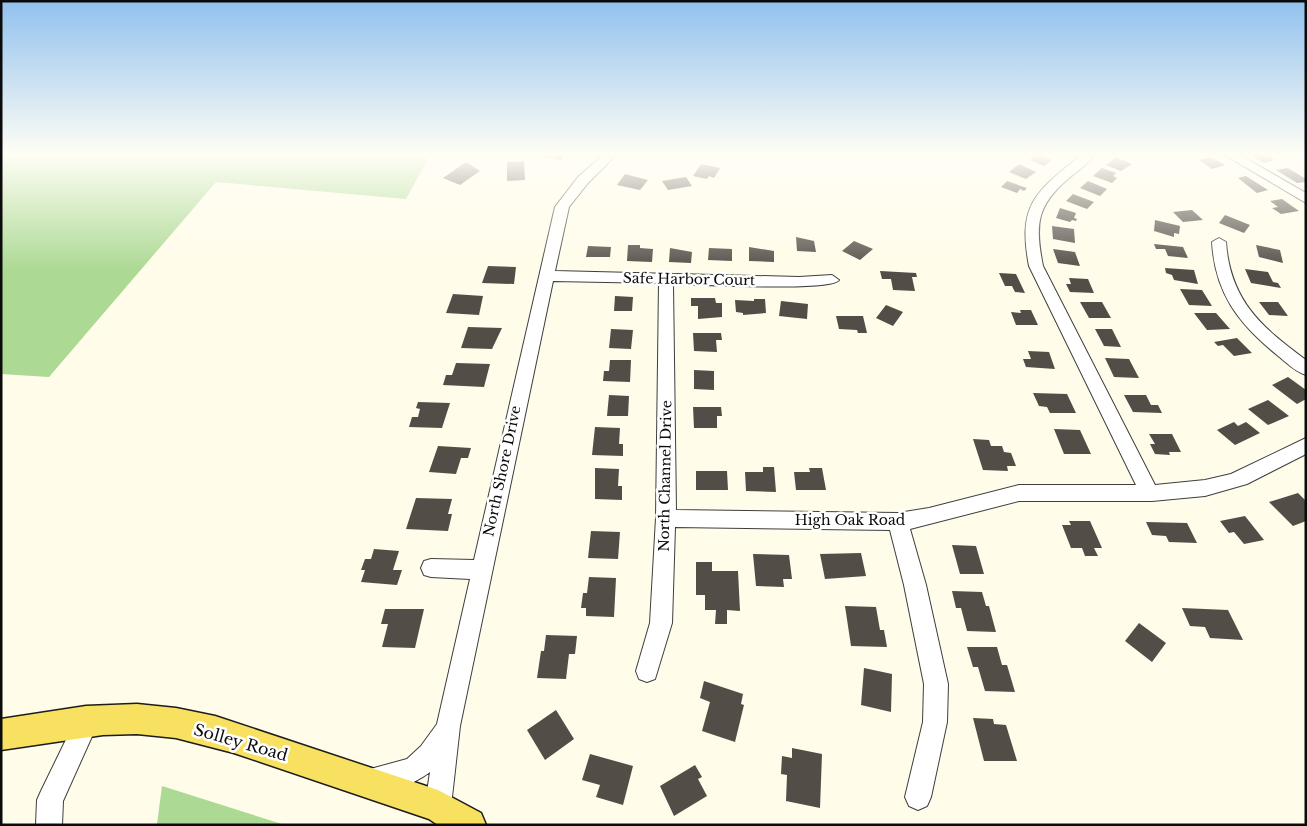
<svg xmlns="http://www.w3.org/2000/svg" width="1307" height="826" font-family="'Libre Baskerville',serif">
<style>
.forest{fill:#acd993}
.building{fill:#534d47}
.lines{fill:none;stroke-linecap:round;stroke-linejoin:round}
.minor-casing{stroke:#3e3e3e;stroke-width:2}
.major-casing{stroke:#1c1c1c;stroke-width:3}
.minor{fill:#fff;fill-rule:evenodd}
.major{fill:#f8e060;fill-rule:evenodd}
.labels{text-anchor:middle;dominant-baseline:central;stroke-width:5;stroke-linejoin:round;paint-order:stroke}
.street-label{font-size:14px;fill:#0b0b0b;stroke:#fff}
.near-street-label{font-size:16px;fill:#0b0b0b;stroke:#fff}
</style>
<rect width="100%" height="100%" fill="#fffce9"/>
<path class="forest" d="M1,155H430L406,199L216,182L49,377L1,374Z
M162,786L285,825H159L157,824Z"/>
<path class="building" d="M537,155H565L561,160Z
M1036,155H1040L1052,160L1044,166L1030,160Z
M1250,155H1266L1275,160L1264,163Z
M1116,157L1132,164L1121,171L1106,165Z
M1211,157L1225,165L1212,169L1199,160Z
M524,161L525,180L507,181V162Z
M466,162L480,171L460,185L443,178Z
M701,164L720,168L714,178L709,176L707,179L693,176Z
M1019,164L1036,172L1026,179L1009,172Z
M1102,168L1116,173L1113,176L1117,178L1112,183L1093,176Z
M1288,168L1306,179V182L1297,183L1276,170Z
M625,174L648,180L640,190L617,185Z
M1246,176L1268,190L1257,193L1238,178Z
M686,177L692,186L668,190L662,181Z
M1007,181L1027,188L1024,191L1020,189L1017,193L1001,187Z
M1088,181L1107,189L1100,196L1080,188Z
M1073,194L1094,202L1087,209L1066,201Z
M1282,199L1299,211L1281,214L1272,208L1278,207L1270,201Z
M1060,208L1076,213L1074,218L1077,219L1076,221L1072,220L1070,222L1056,218Z
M1192,210L1203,220L1183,222L1173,212Z
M1225,215L1250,225L1244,233L1219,223Z
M1155,220L1180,226L1179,234L1174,233V237L1154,231Z
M1052,226L1074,229L1075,243L1053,239Z
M796,237L814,241L816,252L797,251Z
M854,241L873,249L860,260L842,251Z
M1154,244L1183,247L1188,258L1168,256L1165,249H1156Z
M628,245H640V248L653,249L652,262L627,261Z
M1256,245L1280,250L1283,263L1259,257Z
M588,246L611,247L610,257H586Z
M749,247L774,251V262L749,261Z
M670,248L692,252L691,263L669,262Z
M709,248L732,249V261L708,260Z
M1053,249L1075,252L1080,266L1058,263Z
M488,266L516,267L514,284L482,283Z
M1165,268L1194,270L1198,284L1174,280L1172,275L1166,273Z
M1245,269L1268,272L1273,282L1278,283L1281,288L1251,283Z
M880,271L916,273L917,277H912L915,291L893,290L891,279H882Z
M999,273L1016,274L1025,293L1015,292L1012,286H1005Z
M1069,278L1088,279L1094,293L1070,292L1066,284H1071Z
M1180,289L1202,290L1212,306L1189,305Z
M453,294L483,296L479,315L446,313Z
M615,296L633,297L632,311H614Z
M691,298H715L716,303H722V317L698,319V306H691Z
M754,299H765L766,313L743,315V313L736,312L735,300L754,301Z
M781,301L808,304L807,319L779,316Z
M1080,302H1102L1111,318H1089Z
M1259,302H1278L1288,316L1269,315Z
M886,305L903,312L893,326L876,318Z
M1020,310H1031L1038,325H1016L1011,312L1021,313Z
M1194,313H1216L1230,329L1207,330Z
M836,316H863L867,333H858L857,330L839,329Z
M468,327L502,328L492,349L461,348Z
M611,329L633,330L631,349L609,348Z
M1095,329H1112L1121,347L1104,346Z
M693,333H721L722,340H716L717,352L694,351Z
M1237,338L1252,353L1234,356L1223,345L1218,346L1214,342Z
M1028,351L1049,352L1055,369L1026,367L1023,359H1031Z
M1105,358L1129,359L1139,378L1114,377Z
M610,360H631L630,382L603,381L604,371H609Z
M456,363L490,364L484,387L443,385L446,375H452Z
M694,370L714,371V390L694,389Z
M1288,377L1306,390V399L1297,404L1272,385Z
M1033,393L1067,394L1076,413H1050L1047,407L1039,406Z
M609,395L629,396L628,416H607Z
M1124,395H1146L1151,405H1158L1162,413L1133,412Z
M1268,400L1289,416L1268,425L1248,409Z
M418,402L450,403L442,428L409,427L412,417H418L420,409L416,408Z
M693,407H721L722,416H717V428H694Z
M1234,422L1238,426L1246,422L1260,433L1235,445L1217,430Z
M595,427L620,428L619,444H623V456L592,455Z
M1054,429L1080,430L1091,454H1064Z
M1149,434H1172L1181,452H1169L1170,455L1155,454L1150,444H1155Z
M973,439L989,440L991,446H1002L1004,452L1011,453L1016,466H1007L1008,471L983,470Z
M438,446L471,448L468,458H461L456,474L429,472Z
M763,467H774L776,492L746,491L745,472H763Z
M595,468L619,469L618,486H622V500L595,499Z
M809,468H822L826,490H796L794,472H810Z
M696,471H727L728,490H696Z
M1298,493L1306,501V521L1293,526L1269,502Z
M416,498L452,499L448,514H452L448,531L406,529Z
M1245,516L1264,540L1244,544L1234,532L1229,533L1220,521Z
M1069,521H1090L1102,548H1094L1098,556H1085L1082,548H1071L1062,525H1071Z
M1146,522L1187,523L1197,543L1169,542L1166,536L1152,535Z
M591,531L620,532L618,559L588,558Z
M952,545L976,546L984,574H960Z
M374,549L399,551L393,570H402L397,585L361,582L365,570H361L365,559H371Z
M861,553L866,576L825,579L820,554Z
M753,554L789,555L792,579H783L784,587L756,586Z
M696,562H712V571H738L740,611L727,610V624H715L716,610H705V595H696Z
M589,577L616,578L614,617L586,616V608H581L583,593H587Z
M952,591L982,592L986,606H989L996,632L967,631L961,608H956Z
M845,606L876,607L880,630H884L887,647L851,646Z
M1182,608L1228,610L1243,640L1210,638L1205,627L1190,626Z
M385,609H424L415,648L382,647L388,624H381Z
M1139,623L1166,643L1152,662L1125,641Z
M546,635L577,636L575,654H569L566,679L537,678L541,651H544Z
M967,647H997L1002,665H1007L1015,692L985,691L978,667H973Z
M864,668L892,674L891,712L861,705Z
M704,681L743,694L741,704L744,705L735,742L702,731L710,702L700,698Z
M556,710L574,739L545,760L527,730Z
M973,718L993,719L994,724L1006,725L1017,761H984Z
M792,748L822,754L820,808L786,801L787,775L781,774L782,756L792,758Z
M590,754L633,766L623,805L596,797L600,785L582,780Z
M695,765L702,777L698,779L707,796L674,816L660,786Z"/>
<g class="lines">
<defs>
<path id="minor" d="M603,155H616L588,183L569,207L555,271L799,277L832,275L839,280C832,292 695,284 673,284L676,510L898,513L929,508L1019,485H1136L1029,266C1017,204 1036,192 1081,155H1095C1088,164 1077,171 1068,179C1036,206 1035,226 1043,266L1155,485L1205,480L1231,474L1306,438V454L1247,484L1205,496L1152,501H1019L910,529L926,585L948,684L947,722L931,797L927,806L918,810L909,806L905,797L923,722L924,684L904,585L890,530L675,527L672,623L655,679L647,682L639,679L636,671L650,623L656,518L659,283L553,281L460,726L451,806L447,815L438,819L429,815L425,806L430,772C413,785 383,797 363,789L360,780L363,771L407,759L421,746L437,724L470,579L431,577L424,575L421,568L424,561L431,559L474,560L555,207L578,177Z
M1225,155H1240L1306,193V203Z
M1219,238L1226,242C1230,300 1261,327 1306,360V375C1295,372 1286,362 1277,355C1238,323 1215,293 1212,242Z
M86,711L94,715L98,723L63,801L62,825H36L37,800L41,791L78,715Z"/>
<path id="major" d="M137,704L176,708L215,716L438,790L481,813L486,825H438L429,819L234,753L176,738L137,734L103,735L1,750V719L86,706Z"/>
</defs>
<use href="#minor" class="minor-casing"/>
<use href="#major" class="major-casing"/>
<use href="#minor" class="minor"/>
<use href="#major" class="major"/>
</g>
<linearGradient id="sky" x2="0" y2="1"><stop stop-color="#91c1ee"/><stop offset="0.57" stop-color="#fffef5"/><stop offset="1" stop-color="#fffef5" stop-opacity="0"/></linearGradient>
<rect width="1307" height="271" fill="url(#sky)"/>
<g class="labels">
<g class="street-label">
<text transform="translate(689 279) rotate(1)">Safe Harbor Court</text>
<text transform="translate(502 471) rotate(-78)">North Shore Drive</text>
<text transform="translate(665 476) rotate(-89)">North Channel Drive</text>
<text x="850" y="520">High Oak Road</text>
</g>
<g class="near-street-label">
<text transform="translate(241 742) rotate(16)">Solley Road</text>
</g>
</g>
<rect width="1307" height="826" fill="none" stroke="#0b0b0b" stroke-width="5"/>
</svg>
